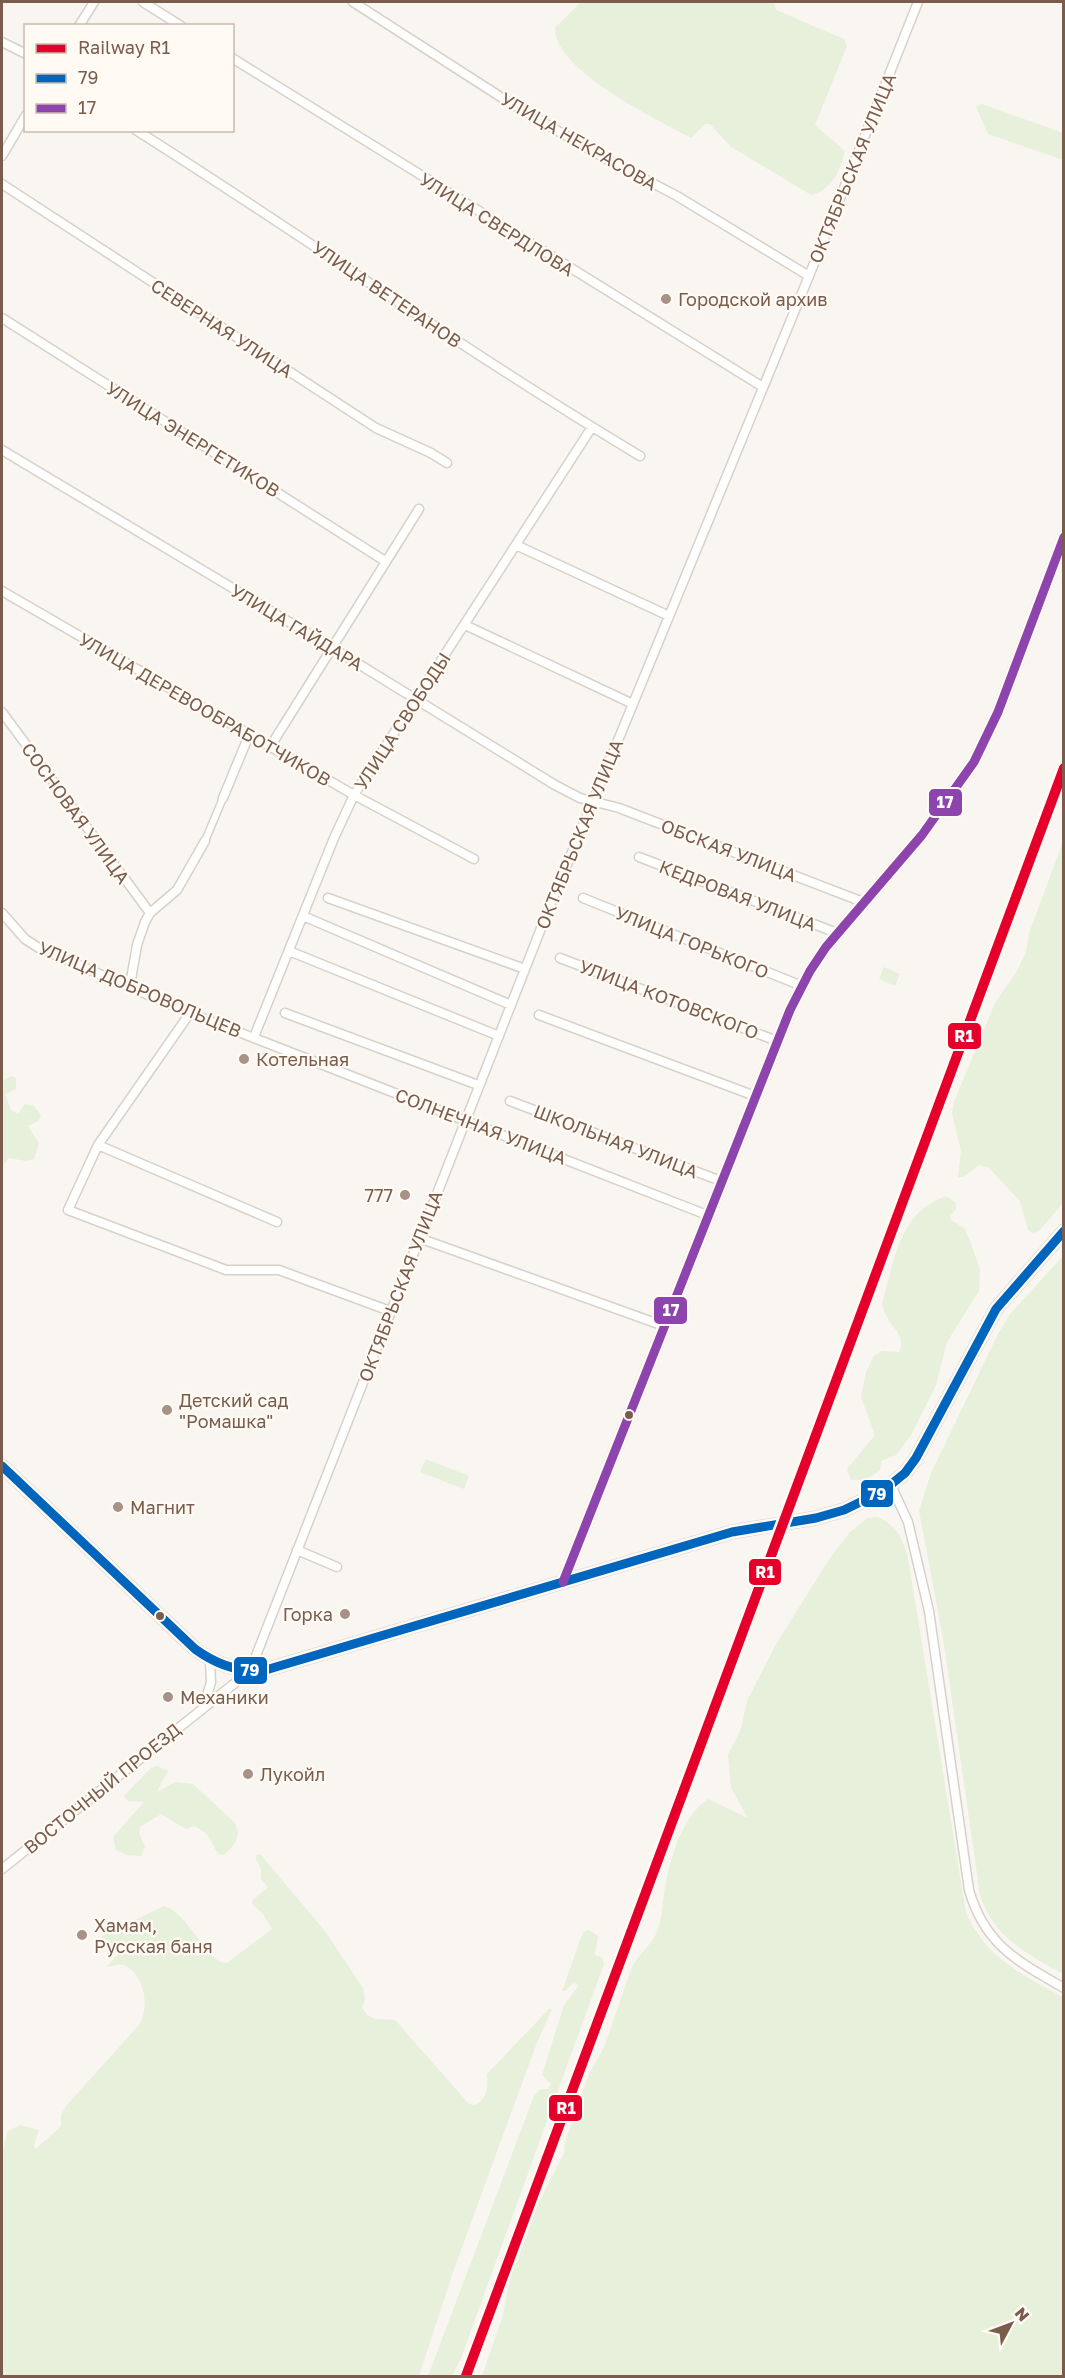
<svg xmlns="http://www.w3.org/2000/svg" width="1065" height="2378" font-family="'Golos Text',sans-serif">
<style>
.green{fill:#e7f0db}
.lines{fill:none;stroke-linecap:round;stroke-linejoin:round}
.pedestrian-casing{stroke:#d7d1cb;stroke-width:9}
.minor-casing{stroke:#d7d1cb;stroke-width:11}
.tertiary-casing{stroke:#d7d1cb;stroke-width:14}
.secondary-casing{stroke:#d9d2cb;stroke-width:15}
.pedestrian{stroke:#fefefd;stroke-width:6}
.minor{stroke:#fefefd;stroke-width:8}
.tertiary{stroke:#fefefd;stroke-width:10}
.secondary{stroke:#fefefd;stroke-width:12}
.bus-1-casing{stroke:#fffaf3;stroke-width:14}
.bus-2-casing{stroke:#fffaf3;stroke-width:14}
.bus-1{stroke:#0065bd;stroke-width:9}
.bus-2{stroke:#8e44ad;stroke-width:9}
.rail-1-casing{stroke:#fffaf3;stroke-width:15}
.rail-1{stroke:#e4002b;stroke-width:10}
.poi-dot{fill:#a69286;stroke:#fffaf3;stroke-width:2}
.bus-dot{fill:#7a5c4d;stroke:#fffaf3;stroke-width:2}
.labels{text-anchor:middle;dominant-baseline:central;stroke-width:4.5;stroke-linejoin:round;paint-order:stroke}
.street-label{font-size:18px;fill:#7a5c4d;stroke:#fffaf3}
.poi-label{font-size:18px;fill:#7a5c4d;stroke:#fffaf3;text-anchor:start}
.line-badge{stroke:#fffaf3;stroke-width:2}
.badge-label{font-size:16px;text-anchor:middle;font-weight:bold;fill:#fff}
</style>
<rect width="100%" height="100%" fill="#f9f5f0"/>
<path class="green" d="M581,2H774L776,10L844,39L847,46L815,125L845,151C840,171 833,189 811,195L731,147L710,124H705L691,138C658,120 554,71 555,28Z
M982,104L1063,133V160L988,134L976,107Z
M1063,842V1203L1039,1231L1033,1233L1028,1230L1020,1201L988,1167L979,1165L963,1177H958L961,1151L952,1113L954,1102L995,1003L1017,971L1026,952L1029,933Z
M884,967L900,974L895,986L879,979Z
M11,1076L16,1078V1089L5,1094L11,1110L18,1114L25,1104L34,1106L41,1115L38,1121L28,1126L39,1143L34,1159L26,1161L9,1158L2,1166V1081Z
M946,1196L955,1202L956,1209L950,1216L951,1220L964,1228L970,1241L980,1269L979,1291L947,1342L936,1385L911,1435L896,1455L881,1461L880,1470C872,1477 862,1481 851,1480L847,1469L875,1435L861,1397L866,1372L874,1356L882,1351L899,1352C909,1334 884,1324 882,1303C895,1260 898,1213 946,1196Z
M1063,1256V1974C1027,1954 994,1938 980,1895L943,1638L919,1511L931,1473L998,1334L1010,1314Z
M426,1459L469,1476L464,1489L420,1472Z
M876,1517C896,1523 903,1539 908,1558L966,1913C984,1956 1025,1977 1063,1997V2376H482L503,2315L509,2281L539,2202L564,2153L565,2142L588,2076L604,2047L632,1967C639,1954 650,1946 656,1934C663,1920 662,1903 665,1888C670,1859 682,1816 708,1799L748,1818L731,1788L728,1755L741,1729L747,1701L775,1646L830,1558L850,1532L868,1518Z
M157,1766L168,1771L157,1792L175,1782L193,1784L234,1822C243,1835 235,1846 223,1855L218,1854C209,1839 212,1835 194,1826L186,1829L161,1814L140,1827L139,1833L145,1847L141,1856L127,1855L116,1850L113,1837L144,1802L128,1801L124,1796L151,1768Z
M260,1854L325,1931L363,1988L365,1999L362,2008C372,2023 379,2018 395,2020L469,2104L475,2105C488,2098 488,2087 487,2074L549,2009H552L536,2045L453,2272L419,2376H2V2153L8,2131L20,2125L39,2130L34,2145L36,2149L61,2126V2115L66,2106L139,2025C150,2008 145,1974 124,1965C118,1963 112,1967 106,1967L129,1944L106,1947L102,1943V1936L115,1925L123,1926L164,1906C188,1912 207,1964 227,1963L272,1929L263,1914L252,1904V1901L268,1887L261,1879V1869L256,1859V1855Z
M589,1930L598,1936L595,1955L602,1957L604,1964L461,2358L452,2376H428L534,2096L540,2089H548L551,2084L542,2075L564,2005L579,1985L573,1983L565,1991H562L583,1932Z"/>
<g class="lines">
<defs>
<path id="pedestrian" d="M205,841L223,798"/>
<path id="minor" d="M143,2L181,26
M353,2L507,101L597,154L677,196L809,276
M79,26L94,2
M2,42L26,54
M232,58L763,387
M136,130C305,237 468,353 640,456
M2,156L26,115
M2,184L376,428L431,453L447,463
M2,318L385,561
M2,450L331,647L555,785L580,798L619,808L863,902
M516,545L669,616
M2,591L354,795L474,859
M465,625L633,704
M2,712L150,913
M270,747L419,509
M223,798L249,735
M639,857L837,933
M328,898L525,969
M583,898L802,986
M2,913L25,939L39,948L190,1013L707,1215
M303,916L511,1005
M289,951L499,1036
M560,958L777,1041
M130,985L137,945L145,922L150,913L177,890L205,841
M190,1013L98,1145L68,1210L226,1270H279L390,1311
M285,1013L478,1085
M539,1015L755,1096
M254,1037L334,838L354,795L592,427
M510,1101L721,1181
M98,1145L277,1222
M419,1238L664,1326
M891,1485L908,1522L929,1611L969,1890C985,1945 1017,1961 1064,1988
M297,1550L337,1567
M204,1705L211,1682L210,1660
M2,1869L250,1671L547,913L809,276L918,2"/>
<path id="tertiary" d="M563,1582L790,1010L810,971L826,947L922,835L974,762L998,712L1064,537"/>
<path id="secondary" d="M2,1466L195,1649C217,1665 242,1674 269,1669L732,1532L816,1518L844,1510L883,1491L905,1473L916,1458L996,1309L1064,1231"/>
</defs>
<use href="#pedestrian" class="pedestrian-casing"/>
<use href="#minor" class="minor-casing"/>
<use href="#tertiary" class="tertiary-casing"/>
<use href="#secondary" class="secondary-casing"/>
<use href="#pedestrian" class="pedestrian"/>
<use href="#minor" class="minor"/>
<use href="#tertiary" class="tertiary"/>
<use href="#secondary" class="secondary"/>
<defs>
<path id="bus-1" d="M2,1466L195,1649C217,1665 242,1674 269,1669L732,1532L816,1518L844,1510L883,1491L905,1473L916,1458L996,1309L1064,1231"/>
<path id="bus-2" d="M563,1582L790,1010L810,971L826,947L922,835L974,762L998,712L1064,537"/>
</defs>
<use href="#bus-1" class="bus-1-casing"/>
<use href="#bus-2" class="bus-2-casing"/>
<use href="#bus-1" class="bus-1"/>
<use href="#bus-2" class="bus-2"/>
<defs>
<path id="rail-1" d="M466,2376L1064,768"/>
</defs>
<use href="#rail-1" class="rail-1-casing"/>
<use href="#rail-1" class="rail-1"/>
</g>
<g class="poi-dot">
<circle cx="666" cy="299" r="6"/>
<circle cx="244" cy="1059" r="6"/>
<circle cx="405" cy="1195" r="6"/>
<circle cx="167" cy="1410" r="6"/>
<circle cx="118" cy="1507" r="6"/>
<circle cx="345" cy="1614" r="6"/>
<circle cx="168" cy="1697" r="6"/>
<circle cx="248" cy="1774" r="6"/>
<circle cx="82" cy="1935" r="6"/>
</g>
<g class="bus-dot">
<circle cx="629" cy="1415" r="5"/>
<circle cx="160" cy="1616" r="5"/>
</g>
<g class="labels">
<g class="street-label">
<text transform="translate(579 141) rotate(30)">УЛИЦА НЕКРАСОВА</text>
<text transform="translate(852 168) rotate(-68)">ОКТЯБРЬСКАЯ УЛИЦА</text>
<text transform="translate(497 224) rotate(32)">УЛИЦА СВЕРДЛОВА</text>
<text transform="translate(387 294) rotate(34)">УЛИЦА ВЕТЕРАНОВ</text>
<text transform="translate(222 328) rotate(33)">СЕВЕРНАЯ УЛИЦА</text>
<text transform="translate(193 439) rotate(32)">УЛИЦА ЭНЕРГЕТИКОВ</text>
<text transform="translate(297 627) rotate(31)">УЛИЦА ГАЙДАРА</text>
<text transform="translate(205 709) rotate(30)">УЛИЦА ДЕРЕВООБРАБОТЧИКОВ</text>
<text transform="translate(402 721) rotate(-57)">УЛИЦА СВОБОДЫ</text>
<text transform="translate(76 813) rotate(54)">СОСНОВАЯ УЛИЦА</text>
<text transform="translate(579 834) rotate(-68)">ОКТЯБРЬСКАЯ УЛИЦА</text>
<text transform="translate(729 850) rotate(21)">ОБСКАЯ УЛИЦА</text>
<text transform="translate(738 895) rotate(21)">КЕДРОВАЯ УЛИЦА</text>
<text transform="translate(692 942) rotate(22)">УЛИЦА ГОРЬКОГО</text>
<text transform="translate(140 989) rotate(23)">УЛИЦА ДОБРОВОЛЬЦЕВ</text>
<text transform="translate(669 999) rotate(21)">УЛИЦА КОТОВСКОГО</text>
<text transform="translate(481 1126) rotate(21)">СОЛНЕЧНАЯ УЛИЦА</text>
<text transform="translate(616 1141) rotate(21)">ШКОЛЬНАЯ УЛИЦА</text>
<text transform="translate(400 1286) rotate(-69)">ОКТЯБРЬСКАЯ УЛИЦА</text>
<text transform="translate(102 1788) rotate(-39)">ВОСТОЧНЫЙ ПРОЕЗД</text>
</g>
<g class="poi-label">
<text x="678" y="299">Городской архив</text>
<text x="256" y="1059">Котельная</text>
<text x="393" y="1195" text-anchor="end">777</text>
<text x="179" y="1400">Детский сад<tspan x="179" dy="21">"Ромашка"</tspan></text>
<text x="130" y="1507">Магнит</text>
<text x="333" y="1614" text-anchor="end">Горка</text>
<text x="180" y="1697">Механики</text>
<text x="260" y="1774">Лукойл</text>
<text x="94" y="1925">Хамам,<tspan x="94" dy="21">Русская баня</tspan></text>
</g>
</g>
<g class="line-badge">
<rect x="928" y="788" width="35" height="29" rx="6" fill="#8e44ad"/>
<rect x="947" y="1022" width="35" height="28" rx="6" fill="#e4002b"/>
<rect x="653" y="1296" width="35" height="29" rx="6" fill="#8e44ad"/>
<rect x="860" y="1479" width="34" height="29" rx="6" fill="#0065bd"/>
<rect x="748" y="1558" width="34" height="28" rx="6" fill="#e4002b"/>
<rect x="233" y="1656" width="35" height="29" rx="6" fill="#0065bd"/>
<rect x="548" y="2094" width="35" height="28" rx="6" fill="#e4002b"/>
</g>
<g class="badge-label">
<text x="945" y="808">17</text>
<text x="964" y="1042">R1</text>
<text x="671" y="1316">17</text>
<text x="877" y="1500">79</text>
<text x="765" y="1578">R1</text>
<text x="250" y="1676">79</text>
<text x="566" y="2114">R1</text>
</g>
<rect width="1065" height="2378" fill="none" stroke="#7a5c4d" stroke-width="6"/>
<rect x="24" y="24" width="210" height="108" fill="#fffaf3" stroke="#cabbb1" stroke-width="1.5"/>
<rect x="36" y="44" width="30" height="9" fill="#e4002b" stroke="#cabbb1" stroke-width="1.5"/>
<text x="78" y="54" font-size="18" fill="#7a5c4d">Railway R1</text>
<rect x="36" y="74" width="30" height="9" fill="#0065bd" stroke="#cabbb1" stroke-width="1.5"/>
<text x="78" y="84" font-size="18" fill="#7a5c4d">79</text>
<rect x="36" y="104" width="30" height="9" fill="#8e44ad" stroke="#cabbb1" stroke-width="1.5"/>
<text x="78" y="114" font-size="18" fill="#7a5c4d">17</text>
<g transform="translate(1011 2324) rotate(49)" stroke="#fffaf3" stroke-width="4.5" paint-order="stroke">
<path d="M0-4.5L10 22L0 15L-10 22Z" fill="#7a5c4d"/>
<text y="-9" font-size="16" font-weight="bold" text-anchor="middle" fill="#7a5c4d">N</text>
</g>
</svg>
